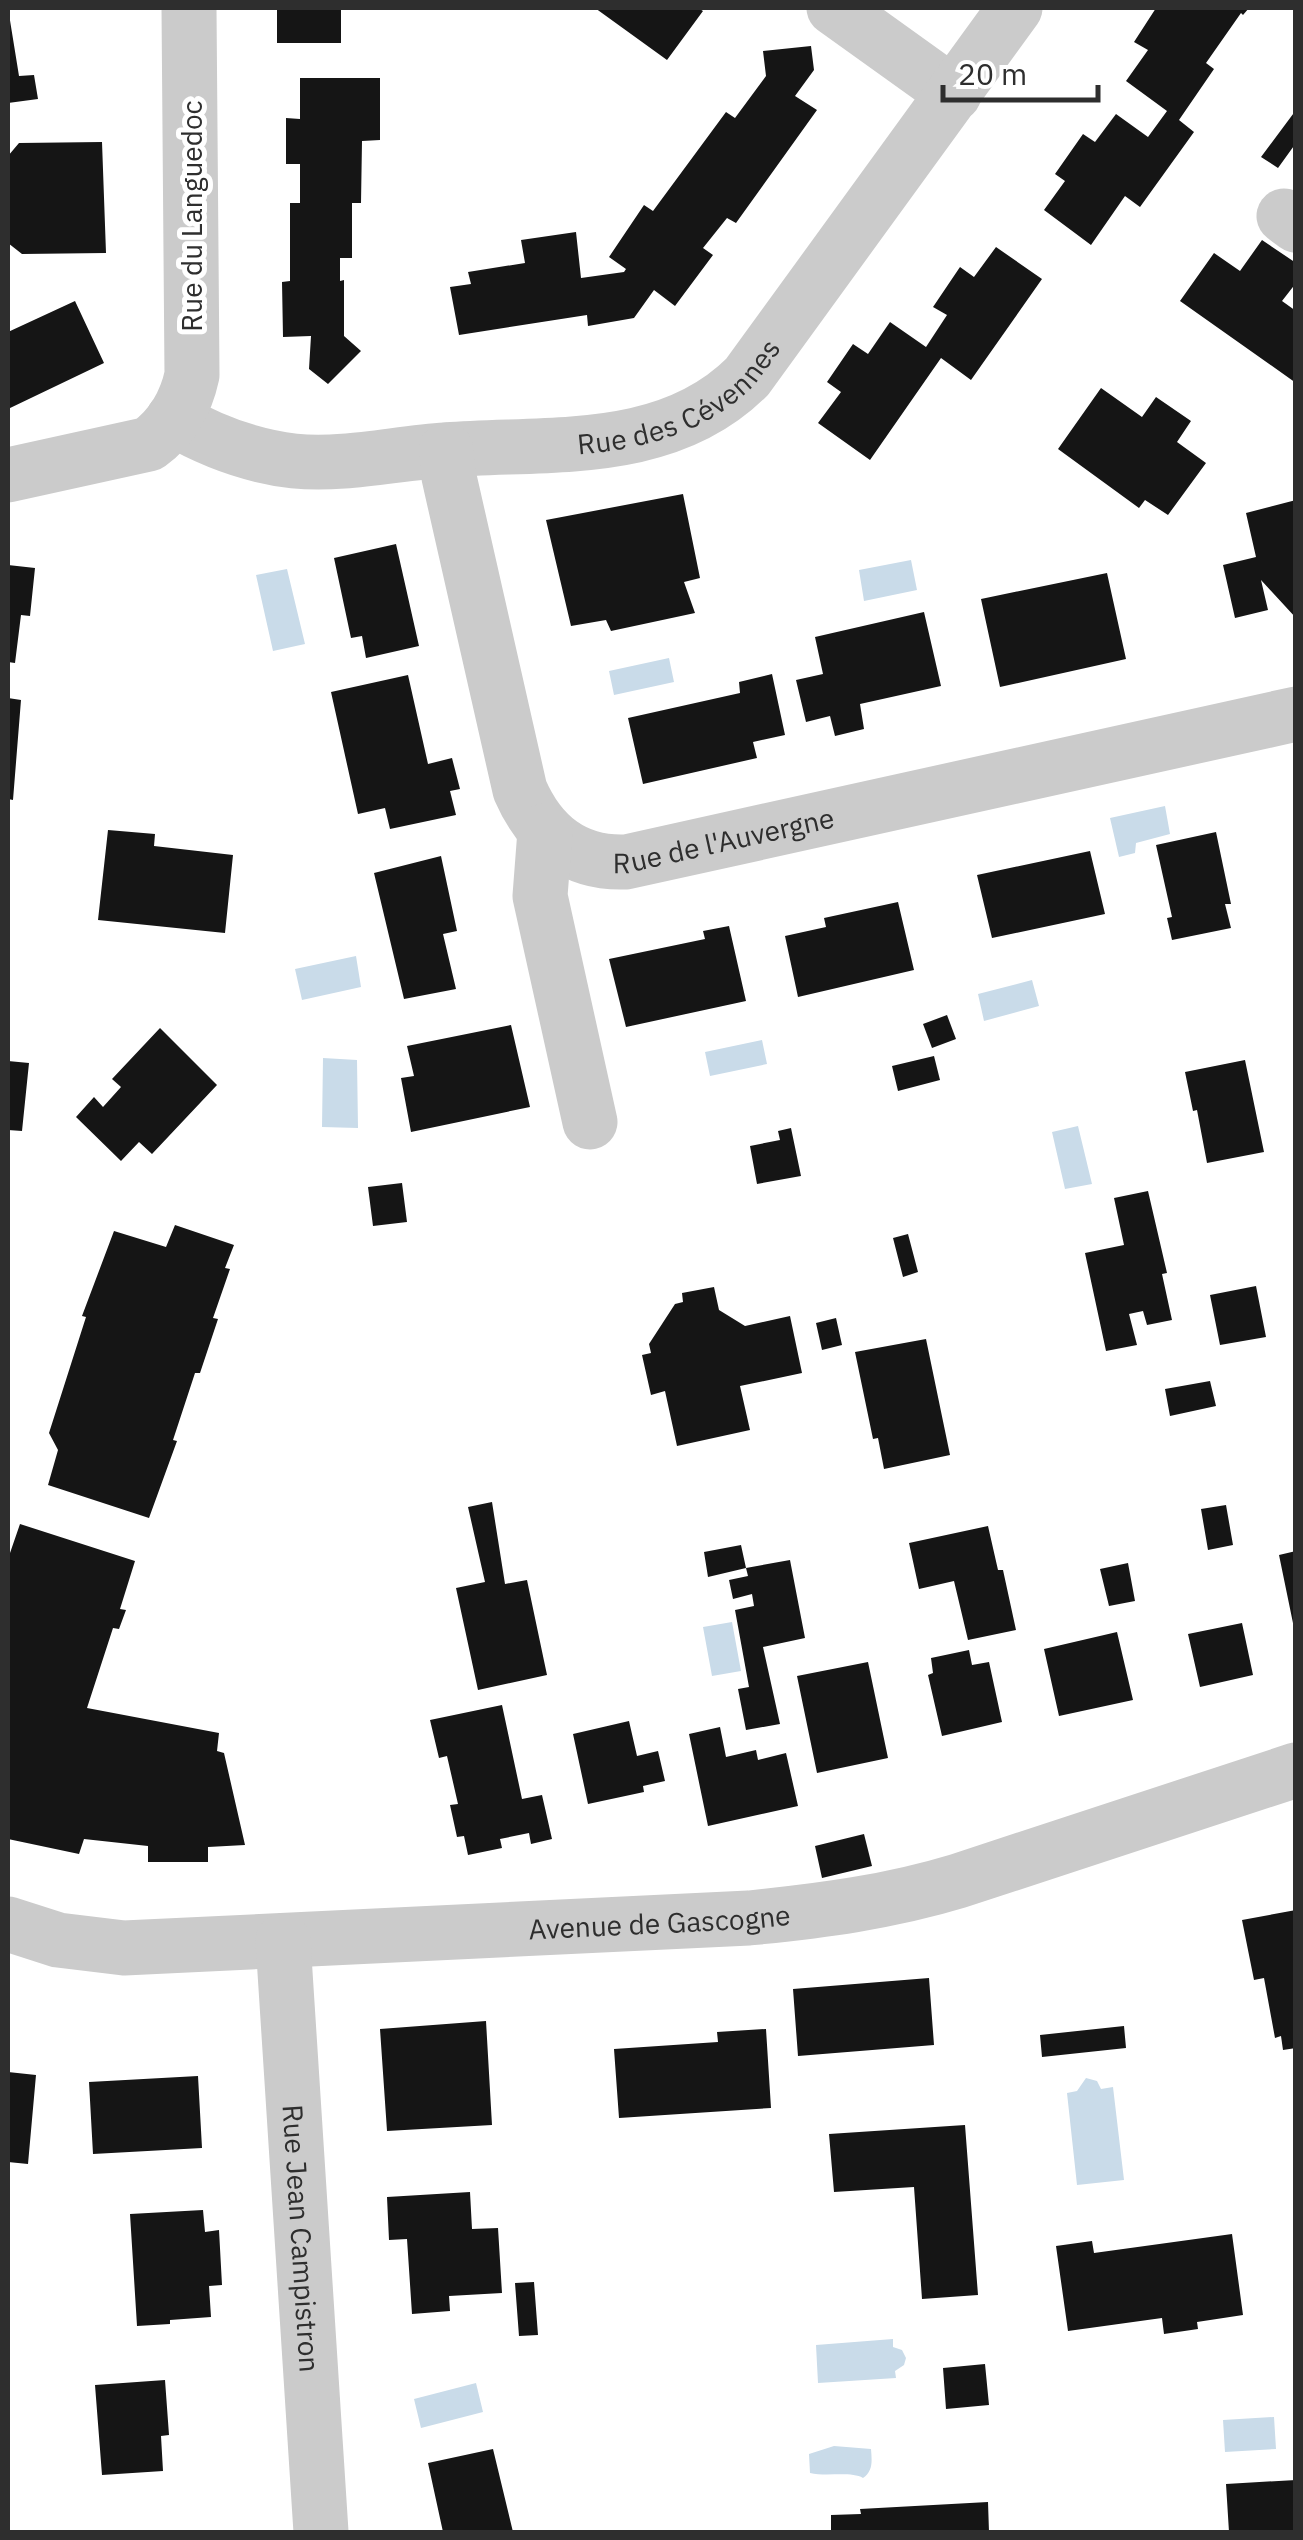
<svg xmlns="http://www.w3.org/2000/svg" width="1303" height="2540" font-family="'IBM Plex Sans',sans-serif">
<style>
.water{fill:#c9dbe9}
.building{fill:#151515}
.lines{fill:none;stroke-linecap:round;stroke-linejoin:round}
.minor{stroke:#cbcbcb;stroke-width:55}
.labels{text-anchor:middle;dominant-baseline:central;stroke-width:10;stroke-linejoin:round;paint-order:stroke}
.street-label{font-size:28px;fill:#2e2e2e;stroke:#fff}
</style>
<rect width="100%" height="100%" fill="#fff"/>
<path class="water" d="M911,560L917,590L864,601L859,570Z
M287,569L305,644L273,651L256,575Z
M669,658L674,682L614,695L609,671Z
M1165,806L1170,834L1136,843L1135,853L1119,857L1110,818Z
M356,956L361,987L302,1000L295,969Z
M1032,980L1039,1006L984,1021L978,994Z
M762,1040L767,1064L710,1076L705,1052Z
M323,1058L357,1060L358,1128L322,1127Z
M1078,1126L1092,1184L1065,1189L1052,1132Z
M732,1622L741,1671L712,1676L703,1627Z
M1086,2078L1097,2081L1101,2089L1113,2087L1124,2180L1077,2185L1067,2093L1077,2091Z
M893,2339V2347L902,2350L906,2358L904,2365L895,2371L896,2378L818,2383L816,2345Z
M476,2383L483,2412L421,2428L414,2399Z
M1274,2417L1276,2449L1225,2452L1223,2420Z
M834,2446L871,2449C872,2462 873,2471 863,2478C851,2471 826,2477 810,2473L809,2454Z"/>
<path class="building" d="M8,8L19,76L34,75L38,99L8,103Z
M277,8H341V43H277Z
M595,8H698L703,11L667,60Z
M1156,8H1249L1243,15L1241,13L1206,63L1214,69L1179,120L1194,132L1140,207L1125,196L1091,245L1044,210L1065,181L1055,174L1083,134L1095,142L1116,114L1148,137L1167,111L1126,81L1148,50L1134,42Z
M811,46L814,70L795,96L817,110L736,223L727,218L703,248L713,255L675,306L654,290L634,318L588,326L587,315L459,335L450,287L471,284L468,272L525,263L521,240L576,232L581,278L624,272L626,269L609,257L644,205L653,211L726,112L735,118L766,76L763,51Z
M300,78H380V140L362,141L361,203H352V258H340V281L344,280V336L361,351L328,384L309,369L311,336L283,337L282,282L290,281V203H300V164H286V118L300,119Z
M1296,110V143L1278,168L1261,157Z
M102,142L106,253L22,254L8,243V156L19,143Z
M1262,240L1296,263V283L1282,301L1296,311V383L1180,301L1214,253L1240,271Z
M996,247L1042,279L971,380L941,358L870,460L818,423L841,392L827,382L853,344L868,354L890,322L926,347L947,315L933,307L960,267L974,277Z
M75,301L104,363L8,409V332Z
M1101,388L1142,417L1156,397L1191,421L1177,442L1206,463L1168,515L1145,500L1139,508L1058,449Z
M683,494L700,578L684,582L695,613L611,631L606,620L571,626L546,520Z
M1296,500V618L1261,580L1268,610L1235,618L1223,565L1256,557L1246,513Z
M396,544L419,646L366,658L362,636L351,638L334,558Z
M8,565L35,568L30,616L21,615L15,663L8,662Z
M1107,573L1126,659L1000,687L981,599Z
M924,612L941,686L860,704L864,729L835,736L830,716L806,722L796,680L823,674L815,637Z
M772,674L785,735L753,742L757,758L643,784L628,718L740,693L739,682Z
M408,675L428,764L452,758L460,789L450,791L456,815L390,829L385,808L358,814L331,692Z
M8,698L21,700L13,800L8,799Z
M108,830L155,834L154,846L233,855L225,933L98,920Z
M1216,832L1231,904H1225L1231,928L1172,940L1167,918L1172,917L1156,845Z
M1090,851L1105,914L992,938L977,875Z
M441,856L457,931L443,934L456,989L404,999L374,873Z
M898,902L914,970L798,997L785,936L826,927L824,918Z
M729,926L746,1001L626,1027L609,959L705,939L703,931Z
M947,1015L956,1039L932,1048L923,1024Z
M511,1025L530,1107L411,1132L401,1078L414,1076L407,1046Z
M160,1028L217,1085L152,1154L139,1142L121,1161L76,1117L94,1097L103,1107L121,1087L112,1079Z
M934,1056L940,1080L898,1091L892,1066Z
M1245,1060L1264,1152L1207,1163L1197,1110L1193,1111L1185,1072Z
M8,1061L29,1063L22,1131L8,1130Z
M791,1128L801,1176L757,1184L750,1146L780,1140L778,1131Z
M402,1183L407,1222L373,1226L368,1187Z
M1148,1191L1167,1273L1162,1274L1172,1320L1147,1325L1143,1311L1129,1314L1137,1345L1106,1351L1085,1253L1124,1245L1114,1198Z
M175,1225L234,1245L225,1268L230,1269L213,1318L218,1319L200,1373H195L173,1440L177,1441L149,1518L48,1485L58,1450L49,1433L86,1317L82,1316L114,1231L166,1247Z
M908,1234L918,1272L903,1277L893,1238Z
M1256,1286L1266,1337L1220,1345L1210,1295Z
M714,1287L719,1310L745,1326L790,1316L802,1373L740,1386L750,1430L677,1446L665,1391L651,1395L642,1355L651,1353L649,1344L675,1304L683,1302L682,1293Z
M836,1318L842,1345L822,1350L816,1323Z
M926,1339L950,1455L884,1469L878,1438L873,1439L855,1352Z
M1210,1381L1216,1406L1170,1416L1165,1389Z
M492,1502L505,1584L527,1580L547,1675L478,1690L456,1588L485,1582L468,1507Z
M1226,1505L1233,1545L1208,1550L1201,1509Z
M20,1524L135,1561L120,1609L126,1610L119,1629L113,1628L87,1708L219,1733L217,1751L224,1753L245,1845L208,1847V1862H148V1846L84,1839L79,1854L8,1839V1553H10Z
M988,1526L998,1570H1003L1016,1630L968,1640L954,1581L919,1589L909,1543Z
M741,1545L746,1568L790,1560L805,1638L763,1647L780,1724L746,1730L738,1689L749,1687L735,1610L754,1606L752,1594L733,1599L729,1580L748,1576L746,1568L708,1577L704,1552Z
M1296,1551V1628H1294L1279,1555Z
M1128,1563L1135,1601L1109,1606L1100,1569Z
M1242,1623L1253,1675L1200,1687L1188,1634Z
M1117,1632L1133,1700L1059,1716L1044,1649Z
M969,1650L972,1665L989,1662L1002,1722L942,1736L928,1675L933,1673L931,1658Z
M868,1662L888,1758L817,1773L797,1676Z
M502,1705L522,1799L542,1795L552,1839L531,1844L529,1833L500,1839L502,1848L468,1855L464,1836L457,1837L450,1805L458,1804L447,1756L439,1758L430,1720Z
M629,1721L637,1756L658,1751L665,1781L643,1786L644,1792L588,1804L573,1734Z
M720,1727L726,1757L756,1750L758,1760L786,1753L798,1806L708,1826L689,1734Z
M864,1834L872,1866L822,1878L815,1846Z
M1296,1910V2048L1283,2050L1281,2036L1275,2038L1264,1978L1254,1980L1242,1920Z
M929,1978L934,2045L798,2056L793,1989Z
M486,2021L492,2125L387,2131L380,2029Z
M1124,2026L1126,2048L1042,2057L1040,2035Z
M766,2029L771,2108L619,2118L614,2049L718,2042L717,2032Z
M8,2072L36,2075L28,2164L8,2162Z
M198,2076L202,2148L93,2154L89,2082Z
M965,2125L978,2295L922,2299L914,2187L834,2192L829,2134Z
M470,2192L472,2229L498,2228L502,2293L449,2296L450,2311L412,2314L407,2239L389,2240L387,2197Z
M203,2210L205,2232L219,2230L222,2285L209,2286L211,2317L170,2320V2324L137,2326L130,2214Z
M1232,2234L1243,2315L1197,2322L1198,2329L1164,2334L1162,2318L1068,2331L1056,2246L1092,2241L1094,2253Z
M534,2282L538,2335L519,2336L515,2283Z
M985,2364L989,2405L946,2409L943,2368Z
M165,2380L169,2435L161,2436L163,2471L102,2475L95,2385Z
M493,2449L513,2532H443L428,2463Z
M1296,2480V2532H1229L1226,2484Z
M988,2502L989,2532H831V2515L861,2514L860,2509Z"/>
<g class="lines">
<g class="minor">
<path d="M834,8L954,94"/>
<path d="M1284,216L1296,225"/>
<path id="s1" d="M173,419C211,441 251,456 294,461C345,466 396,453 446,450C550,442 667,457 747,377L1015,8"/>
<path id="s2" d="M446,450L449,477L520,790C540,836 574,864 626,862L1296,714"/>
<path d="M8,475L149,444C172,427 186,403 192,375L189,8"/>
<path d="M545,831L540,896L590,1122"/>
<path id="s3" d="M8,1924L58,1940L124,1948L749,1918C820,1911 889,1902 958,1881L1296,1770"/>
<path id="s4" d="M283,1941L321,2532"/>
</g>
</g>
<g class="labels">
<g class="street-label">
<text transform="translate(191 216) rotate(-90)">Rue du Languedoc</text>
<text stroke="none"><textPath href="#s1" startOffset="528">Rue des Cévennes</textPath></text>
<text stroke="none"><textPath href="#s2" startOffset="585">Rue de l'Auvergne</textPath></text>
<text stroke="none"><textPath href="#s3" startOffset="655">Avenue de Gascogne</textPath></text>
<text stroke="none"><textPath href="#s4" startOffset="298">Rue Jean Campistron</textPath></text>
</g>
</g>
<rect width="1303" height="2540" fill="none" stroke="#2e2e2e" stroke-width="20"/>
<path d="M943 85v15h155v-15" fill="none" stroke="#2e2e2e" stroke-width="5"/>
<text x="958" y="85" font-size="30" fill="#2e2e2e" stroke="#ffffff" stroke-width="8" paint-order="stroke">20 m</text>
</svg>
